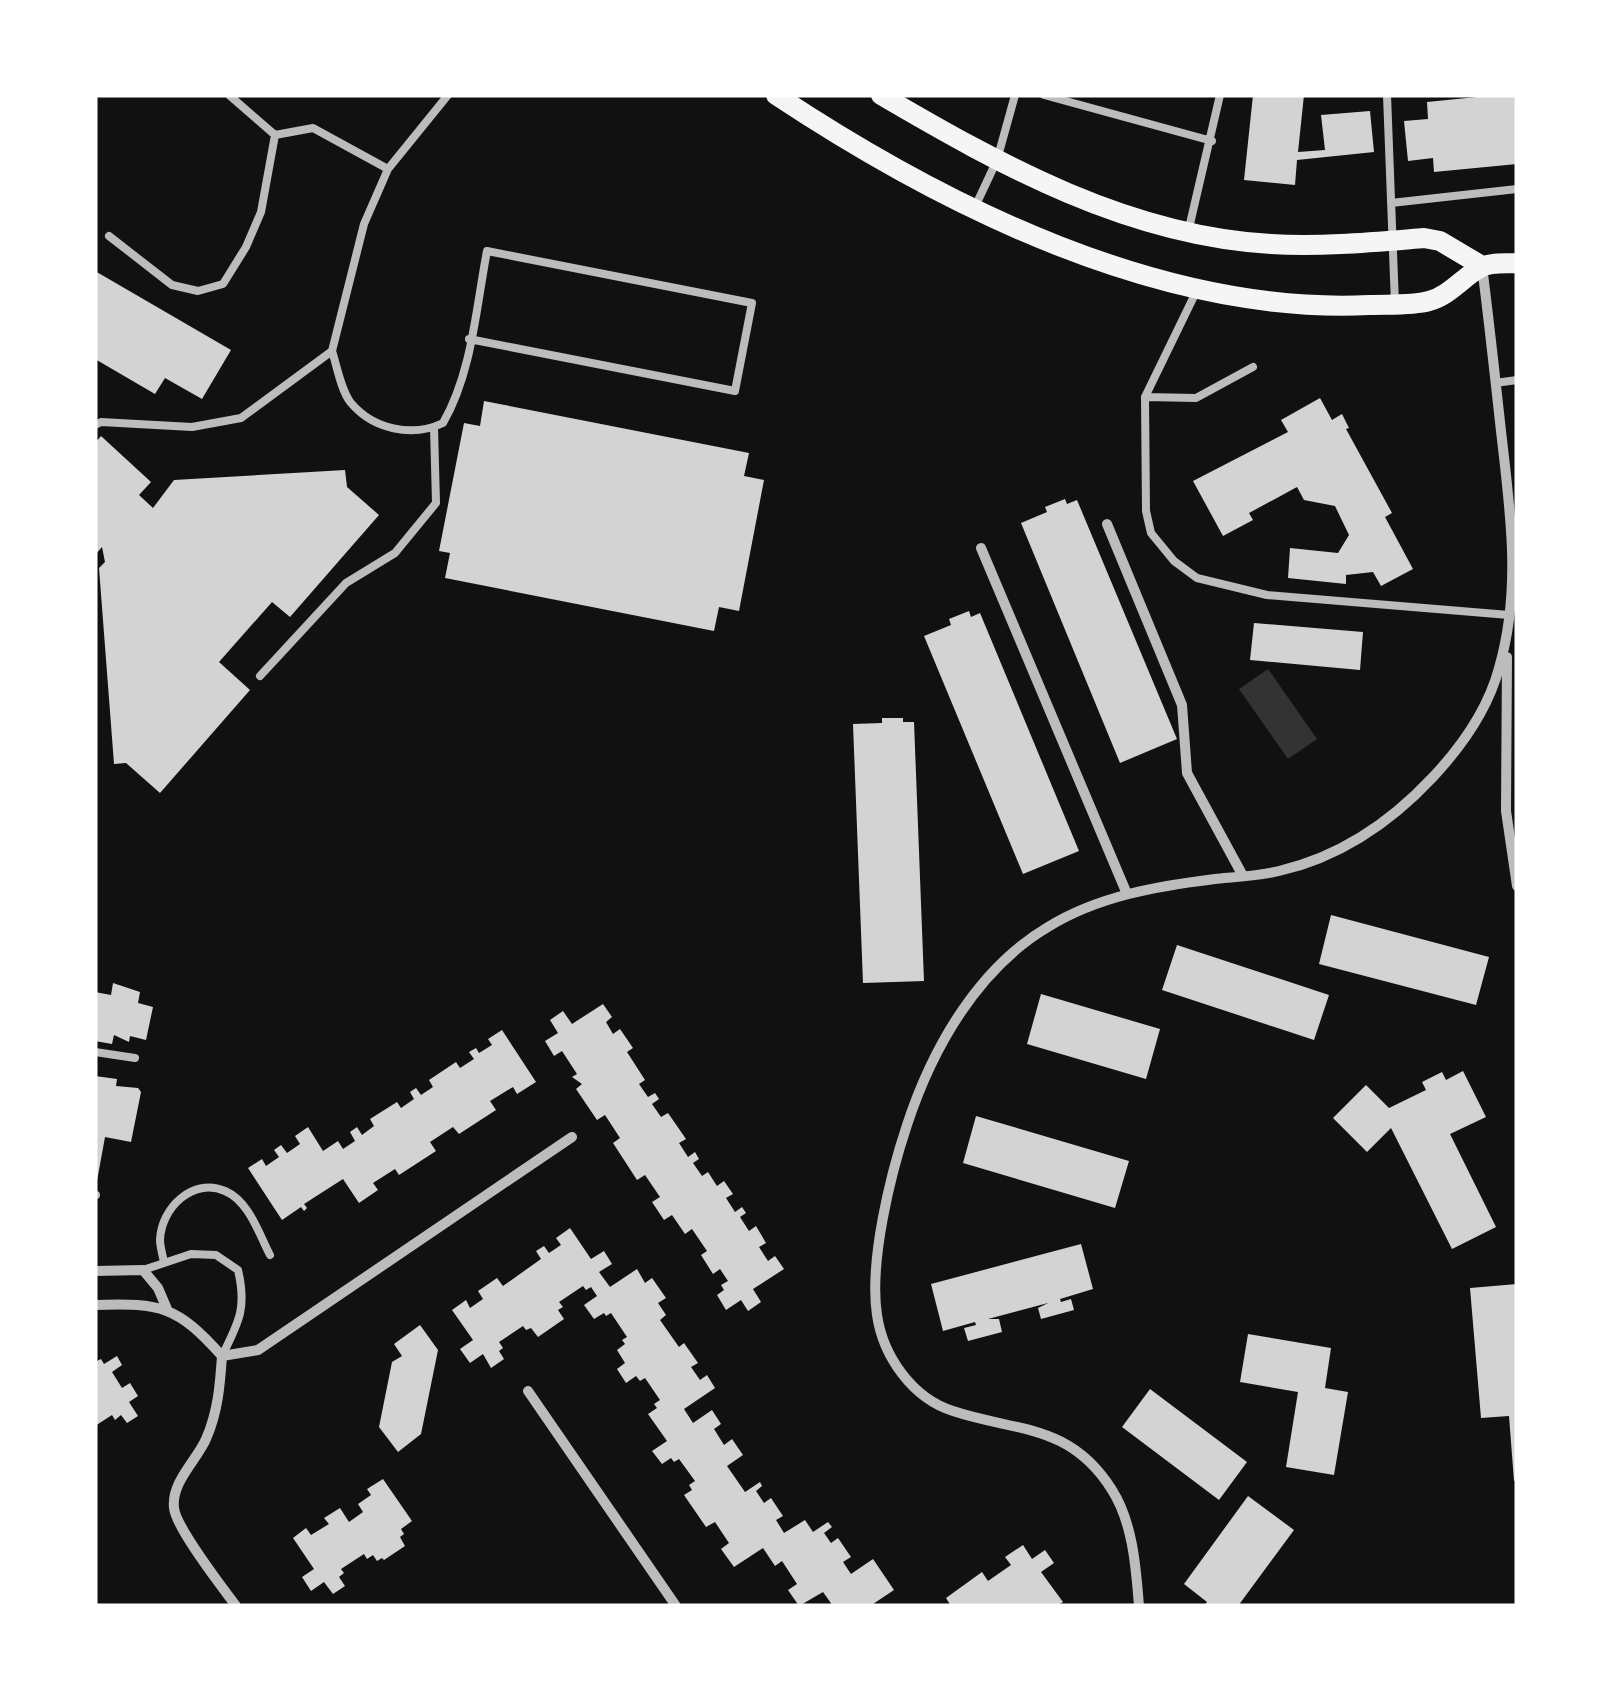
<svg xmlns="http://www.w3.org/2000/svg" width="1612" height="1701" font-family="Ubuntu,sans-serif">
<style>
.water{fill:#333}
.building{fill:#d3d3d3}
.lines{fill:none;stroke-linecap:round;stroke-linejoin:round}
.service{stroke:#bcbcbc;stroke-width:8}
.minor{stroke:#bcbcbc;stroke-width:10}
.secondary{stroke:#f5f5f5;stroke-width:20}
</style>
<rect width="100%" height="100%" fill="#111"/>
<path class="water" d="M1268,669L1317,739L1288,759L1239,689Z"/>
<path class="building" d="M1253,95H1304L1298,152L1325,150L1321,115L1370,111L1374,152L1297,160L1295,185L1244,180Z
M1497,95H1517V164L1434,172L1433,158L1408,161L1404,121L1428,119L1427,102Z
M95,271L231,350L202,399L165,378L155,394L95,359Z
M1320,398L1332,420L1342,414L1349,428L1346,429L1392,513L1385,517L1413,569L1381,586L1373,572L1346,575V584L1288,578L1290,548L1338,553L1349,535L1335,506L1304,500L1297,487L1249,513L1253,520L1223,536L1193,481L1288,432L1281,420Z
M484,401L749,453L744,476L764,480L739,611L719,607L714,631L445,578L450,553L439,551L464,423L480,426Z
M101,436L151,482L139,495L153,508L174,480L345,470L347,487L379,515L290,617L272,602L219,662L250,690L160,793L126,763L114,764L99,568L105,562L102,547L95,555V443Z
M1065,499L1067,504L1077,500L1177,739L1120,763L1021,523L1047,512L1045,507Z
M969,611L971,617L980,613L1079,851L1023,874L924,636L951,625L949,619Z
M1254,623L1363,632L1360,670L1250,660Z
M882,718H903V722H914L924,981L863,983L853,724L882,723Z
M1331,915L1489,957L1476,1005L1319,964Z
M1177,945L1329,995L1314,1040L1162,990Z
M113,983L140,992L138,1003L153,1007L146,1040L130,1036L129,1042L114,1035L112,1044L95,1041V992L111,995Z
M1041,994L1160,1029L1146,1079L1027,1044Z
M603,1004L612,1017L606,1022L613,1034L620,1029L633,1048L627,1052L645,1080L639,1084L648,1097L655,1093L659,1099L652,1104L661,1117L668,1113L686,1139L679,1143L688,1157L695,1152L699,1159L693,1163L702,1176L708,1172L717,1186L724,1181L733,1194L726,1198L735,1212L742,1207L746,1213L740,1217L749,1231L756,1226L766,1243L759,1247L768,1261L775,1256L784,1269L753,1289L761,1302L748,1311L741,1300L726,1310L717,1295L724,1290L721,1285L728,1281L720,1269L713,1274L701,1255L707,1251L692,1229L685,1234L672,1215L664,1220L652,1202L660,1197L645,1175L637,1180L613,1143L620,1138L605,1115L597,1120L576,1089L582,1084L572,1077L577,1074L562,1051L554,1056L545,1041L558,1033L550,1020L563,1011L572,1024Z
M502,1030L536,1082L517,1094L513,1087L490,1101L496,1110L459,1134L453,1127L430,1142L436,1151L399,1175L395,1169L373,1183L378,1190L359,1203L343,1179L304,1204L307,1208L304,1211L301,1207L282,1220L248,1168L262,1159L266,1166L279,1157L274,1150L281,1145L287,1153L300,1144L295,1136L308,1127L323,1151L338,1141L343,1149L355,1141L350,1132L357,1127L362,1135L374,1126L370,1119L397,1102L401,1108L414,1099L410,1092L416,1088L421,1095L433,1087L429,1080L456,1062L460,1068L474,1059L469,1052L476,1048L479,1053L492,1045L488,1039Z
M1463,1071L1486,1117L1450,1134L1496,1227L1452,1249L1391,1128L1367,1152L1333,1118L1366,1085L1389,1108L1426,1090L1422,1082L1442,1072L1446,1080Z
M95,1076L117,1079L116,1086L138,1088L141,1092L131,1142L105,1137L97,1181Z
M976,1116L1129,1161L1115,1208L963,1163Z
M570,1228L591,1259L604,1251L612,1264L599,1272L610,1287L637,1269L645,1283L652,1278L666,1298L658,1303L666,1315L660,1320L679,1347L684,1343L698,1363L691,1367L700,1380L707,1375L715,1388L684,1409L693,1423L712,1410L721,1424L714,1429L724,1445L732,1439L743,1455L727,1466L745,1492L760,1482L762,1486L756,1491L764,1503L771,1498L783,1516L776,1520L784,1533L805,1520L813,1532L828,1522L832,1527L824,1533L831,1543L838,1538L851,1557L843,1562L851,1574L873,1559L894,1590L870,1606H833L823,1592L799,1606L788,1590L797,1584L782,1561L775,1566L763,1548L734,1567L721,1549L729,1543L715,1522L706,1527L684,1495L692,1490L689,1485L695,1481L679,1459L674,1462L671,1458L662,1464L652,1451L667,1441L648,1414L657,1408L654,1404L660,1400L645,1378L640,1381L636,1376L626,1383L617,1369L625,1363L617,1350L625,1344L622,1340L627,1337L611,1313L606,1316L604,1313L594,1319L584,1305L597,1296L591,1287L586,1290L583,1286L559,1302L563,1307L558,1310L564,1319L538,1337L531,1328L526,1330L523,1326L499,1342L503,1348L499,1351L504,1359L491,1368L483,1354L470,1363L460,1349L473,1340L452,1310L466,1300L470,1308L483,1299L478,1291L497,1278L503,1286L541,1259L536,1251L544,1246L549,1253L561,1245L556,1238Z
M1081,1244L1093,1289L1060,1299L1061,1302L1071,1299L1074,1310L1041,1319L1038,1308L1048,1303L988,1319H999L1002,1332L968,1341L964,1328L976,1325L975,1322L943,1331L931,1284Z
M1517,1284V1480L1514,1481L1509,1416L1481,1418L1470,1288Z
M420,1325L438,1350L421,1434L398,1452L379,1427L392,1362L402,1356L394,1344Z
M1248,1334L1331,1348L1325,1388L1348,1392L1334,1475L1286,1467L1298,1392L1240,1382Z
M117,1356L122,1365L112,1372L122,1388L130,1383L138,1396L129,1402L138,1416L127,1423L121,1415L115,1420L112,1415L95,1426V1362L101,1359L104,1364Z
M1150,1389L1247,1462L1219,1500L1122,1427Z
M383,1479L412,1521L401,1529L404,1534L400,1537L405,1546L384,1560L382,1558L377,1561L373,1555L367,1559L364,1554L341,1569L344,1573L339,1577L345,1586L333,1594L324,1582L311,1591L302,1577L314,1569L293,1538L306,1528L311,1535L329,1524L324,1518L340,1508L349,1522L363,1512L358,1504L371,1495L367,1489Z
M1248,1496L1294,1530L1238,1606H1204L1207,1602L1184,1584Z
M1023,1545L1032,1559L1045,1550L1054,1563L1041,1572L1063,1602L1057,1606H951L946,1598L982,1572L988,1581L1011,1565L1005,1557Z"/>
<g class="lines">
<path class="service" d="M229,95L275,135
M1044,95L1212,141
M1387,95L1395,304
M275,135L313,128L388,169L448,95
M1391,203L1517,189
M975,207L997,160L1015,95
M1189,228L1220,95
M109,236L172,285L198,291L223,284L246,247L261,212L275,135
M1197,290L1145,397L1146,511L1151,533L1174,561L1197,578L1267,595L1509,615
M332,351C337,366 341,391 351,403C373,429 412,438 443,423C472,373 476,308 487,251L752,303L735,391L469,339
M1495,383L1517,380
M1145,397L1196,398L1253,367
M95,425L101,422L192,427L241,418L332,351L364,224L388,169
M260,676L346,583L395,553L436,503L434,427
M95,1052L135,1058
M95,1195H96
M164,1263C163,1256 160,1247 160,1240C161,1208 193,1177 225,1191C249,1201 259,1234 270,1255
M143,1270L191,1254L216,1255L238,1270C247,1308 239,1322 222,1356"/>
<path class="minor" d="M1107,524L1182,705L1187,773L1243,876
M981,548L1127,894
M1507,657L1506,811L1517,886
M95,1271L143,1270L158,1288L167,1309
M95,1305C162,1303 177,1306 222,1356C220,1385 218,1412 206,1439C197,1460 171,1482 174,1508C176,1528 222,1587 236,1606
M222,1356L258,1350L572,1137
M528,1391L676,1606
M1139,1606C1136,1568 1133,1523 1112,1490C1070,1423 1016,1432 953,1411C912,1398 883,1356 877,1315C869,1262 890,1176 907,1125C932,1049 977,969 1048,927C1098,896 1158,886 1215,879C1236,877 1258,876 1279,871C1340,857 1390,823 1433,777C1462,746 1488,709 1499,668C1522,589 1510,510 1501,431C1495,376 1489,321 1482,266"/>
<path class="secondary" d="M776,95C945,207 1162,315 1369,305C1387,304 1411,306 1429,301C1449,296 1463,277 1480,268C1489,262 1506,264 1517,263
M881,95C1002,166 1129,236 1271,244C1322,247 1374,242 1424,238L1440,241L1482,266"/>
</g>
<rect width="1612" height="1701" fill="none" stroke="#ffffff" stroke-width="195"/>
</svg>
